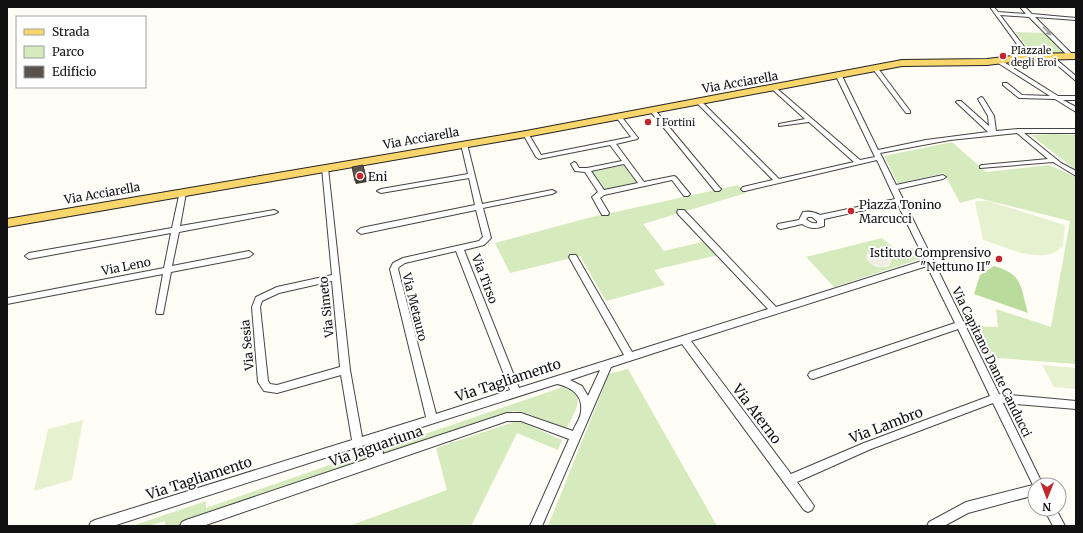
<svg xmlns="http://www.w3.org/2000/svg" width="1083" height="533" font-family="Merriweather,serif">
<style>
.green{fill:#d5ebbd;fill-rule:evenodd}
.forest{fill:#b9dc9c}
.pitch{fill:#e6f2cf}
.plaza{fill:#f1ede2}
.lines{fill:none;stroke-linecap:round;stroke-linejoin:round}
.minor-casing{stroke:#444;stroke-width:2}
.primary-casing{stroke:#222;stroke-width:2}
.minor{fill:#fff;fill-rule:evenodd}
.primary{fill:#f9d66b;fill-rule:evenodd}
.shaded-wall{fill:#3f3936}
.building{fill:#5a524d;stroke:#3f3936}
.oneway{fill:#a0a0a0}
.poi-dot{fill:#c4262e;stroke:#fff;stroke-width:1.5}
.labels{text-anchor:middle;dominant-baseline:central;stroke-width:4;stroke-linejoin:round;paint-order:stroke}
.far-poi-label{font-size:10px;fill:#111;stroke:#fff;text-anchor:start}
.street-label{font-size:12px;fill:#111;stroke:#fff}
.poi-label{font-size:12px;fill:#111;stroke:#fff;text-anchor:start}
.near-street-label{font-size:14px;fill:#111;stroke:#fff}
</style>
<rect width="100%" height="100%" fill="#fffdf5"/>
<path class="green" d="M1016,32L1047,33L1067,54L1033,55Z
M1055,134L1076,135V170L1031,135Z
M952,142L986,172L1049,165L1076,177V364L985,357L970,326L998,327L996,309L1051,327L1070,221L978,198L960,203L944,173L898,184L884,156Z
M625,165L638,183L604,190L592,172Z
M738,185L746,193L643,224L664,251L706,241L718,255L654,270L665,285L606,301L580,256L510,273L495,243L588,218Z
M882,238L894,248H913L920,259L834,287L806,257ZM880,252L887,256L891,261L889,266C880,269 871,266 866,258V255Z
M628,369L717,526H548L609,374Z
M563,387C588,394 575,411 567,428L522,412L513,411L383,455L381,449Z
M514,422H521L562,440L558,450L517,433L471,526H349L447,490L436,448Z
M370,451L371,459L177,526H165V521L149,526H132L206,501V508Z"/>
<path class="forest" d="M994,266C1024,275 1020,286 1028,313L974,294L980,275Z"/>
<path class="pitch" d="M977,201H988L1065,225L1063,246C1043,267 1007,247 983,240L975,203Z
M1042,365L1076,368V389L1054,387Z
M83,420L72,480L34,491L48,429Z"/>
<path class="plaza" d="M869,251H877L884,254L889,259L890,264L882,267L870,263L866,258V255Z"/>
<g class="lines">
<defs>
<path id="minor" d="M990,7H994L998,12L1026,14L1020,7H1025L1032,14L1076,18V20L1035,17L1074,56L1069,57L1029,17L1000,15L1032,57L1027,58Z
M1051,55L1076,76V81L1049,58L1048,57Z
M995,59H999L1058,96H1076V100H1063L1076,107V112L1055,99L1019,98L1003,85V83H1007L1022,95L1050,96L995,61Z
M873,67H877L910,111V113H906L873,69Z
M839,74L842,76L878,150L926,140L988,132L956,102L957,101H961L989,126L988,116L978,99L981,97L983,98L994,116L996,131L1018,129H1076V133H1024L1061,163L1076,171V176L1053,162L980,168V166L982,165L1048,159L1017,133L950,140L880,153L896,185L943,175L946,177L943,179L898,189L999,394L1076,401V409L1003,403L1043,485H1035V495L968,513L944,526H927L929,522L966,502L1033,485L993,403L871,449L797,482L814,506L812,510L808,512L804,510L682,344L611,367L542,526H530L569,439L521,421H507L203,526H180L182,522L186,520L373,457L371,443L113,526H89L91,522L95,520L352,440L341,375L277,393L264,391L258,382L252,307L256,297L277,287L332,275L322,168L323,167H327L328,168L350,370L362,437L426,417L390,269L393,263L403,258L479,241L483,237L476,210L361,234L357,231L361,228L475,205L469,178L381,193L377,191L381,189L468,174L461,144L462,143L464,142L467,144L482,204L552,190L556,192L552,194L483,208L491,238L484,245L464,250L519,388L624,355L569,257L570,255H576L632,352L768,309L678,214L677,212L678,210H684L776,307L925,260L897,203L824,219V226C816,229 809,229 802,224L781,229L778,228L777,226L778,224L799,220L803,212C809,211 815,212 820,215L895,199L877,160L745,191H743L741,189L743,187L773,180L696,102L697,101H701L779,179L854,162L809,122L779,126V124L805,119L773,90L772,89L775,87L860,160L875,157L836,76ZM808,217H812L817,221V223C813,224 809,222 806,219ZM456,251L510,390L436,414L398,269L399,267L405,263ZM927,266L955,323L810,372L808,375L810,378L813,379L958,329L990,396L864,443L791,474L691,341ZM332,281L340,367L277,385L270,384L268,381L260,307L262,301L279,293ZM600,370L588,396L582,386L570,380ZM557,384C571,387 583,395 581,411C581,418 575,425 573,431L521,413H507L383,454L381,440Z
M653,109L655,110L719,187L721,189L719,191H715L651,112L650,111Z
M619,115L621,116L638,138L637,139L616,144L644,182L674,176L676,177L690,194L688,196H684L672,180L604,195L600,198L609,213L608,215H602L592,197L598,192L585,172L575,171L571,164L574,162L576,163L579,168H587L622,161L610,145L539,159L536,157L523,134L526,132L528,133L541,155L631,137L616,117ZM624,164L638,183L604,190L591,171Z
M180,191H184L186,193L180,226L274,210L278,212L274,214L179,232L172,266L249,251L253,254L249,257L171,272L163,314H157L156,312L163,274L7,304L8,298L164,268L171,233L29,259L25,256L29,253L172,228Z
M1044,509H1056L1065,526H1053Z"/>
<path id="primary" d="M1076,53V59L1029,60L987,65L902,66L526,137L7,227V219L526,131L902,60L987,59L1029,54Z"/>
</defs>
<use href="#minor" class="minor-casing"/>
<use href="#primary" class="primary-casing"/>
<use href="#minor" class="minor"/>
<use href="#primary" class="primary"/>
</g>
<path class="shaded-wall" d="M363,165L367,182L356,184L355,181Z"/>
<path class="building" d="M363,165L366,178L355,181L352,167Z"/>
<defs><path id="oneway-solid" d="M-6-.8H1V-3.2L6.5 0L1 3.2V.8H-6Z"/></defs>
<use class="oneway" href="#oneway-solid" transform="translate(1047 31) rotate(45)"/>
<g class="poi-dot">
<circle cx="1003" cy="56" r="4"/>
<circle cx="648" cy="122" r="4"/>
<circle cx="360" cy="176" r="4"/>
<circle cx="851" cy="211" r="4"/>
<circle cx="999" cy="259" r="4"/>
</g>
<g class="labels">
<g class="far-poi-label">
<text x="1011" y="50">PIazzale<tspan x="1011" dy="12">degli Eroi</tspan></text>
<text x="656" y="122">I Fortini</text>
</g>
<g class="street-label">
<text transform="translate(740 82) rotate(-10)">Via Acciarella</text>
<text transform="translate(421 138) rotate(-10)">Via Acciarella</text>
<text transform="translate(102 193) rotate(-10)">Via Acciarella</text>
<text transform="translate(126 266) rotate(-11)">Via Leno</text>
<text transform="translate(485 279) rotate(69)">Via Tirso</text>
<text transform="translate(326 307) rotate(-96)">Via Simeto</text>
<text transform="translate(415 307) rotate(76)">Via Metauro</text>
<text transform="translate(247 345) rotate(-95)">Via Sesia</text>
<text transform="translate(992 362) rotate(64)">Via Capitano Dante Canducci</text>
</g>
<g class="poi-label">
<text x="368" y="176">Eni</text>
<text x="859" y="204">Piazza Tonino<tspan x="859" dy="14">Marcucci</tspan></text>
<text x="991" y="252" text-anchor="end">Istituto Comprensivo<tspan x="991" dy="14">"Nettuno II"</tspan></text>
</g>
<g class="near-street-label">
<text transform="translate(508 380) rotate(-18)">Via Tagliamento</text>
<text transform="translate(757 414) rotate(53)">Via Aterno</text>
<text transform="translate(886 425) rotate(-21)">Via Lambro</text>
<text transform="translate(376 446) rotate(-19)">Via Jaguariuna</text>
<text transform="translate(199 478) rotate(-18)">Via Tagliamento</text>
</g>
</g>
<rect width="1083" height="533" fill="none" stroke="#111111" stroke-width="16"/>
<rect x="16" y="16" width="130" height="72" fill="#ffffff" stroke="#a0a0a0"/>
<rect x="24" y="29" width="20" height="6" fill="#f9d66b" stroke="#a0a0a0"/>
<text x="52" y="36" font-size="12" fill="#111111">Strada</text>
<rect x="24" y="46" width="20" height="12" fill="#d5ebbd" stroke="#a0a0a0"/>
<text x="52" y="56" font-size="12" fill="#111111">Parco</text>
<rect x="24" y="66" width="20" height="12" fill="#5a524d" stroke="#a0a0a0"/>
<text x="52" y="76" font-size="12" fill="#111111">Edificio</text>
<g transform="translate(1047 497) rotate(181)"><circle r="19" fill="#ffffff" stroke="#a0a0a0"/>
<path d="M0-3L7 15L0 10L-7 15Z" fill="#c4262e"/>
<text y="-6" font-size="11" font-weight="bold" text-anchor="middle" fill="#111111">N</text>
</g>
</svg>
